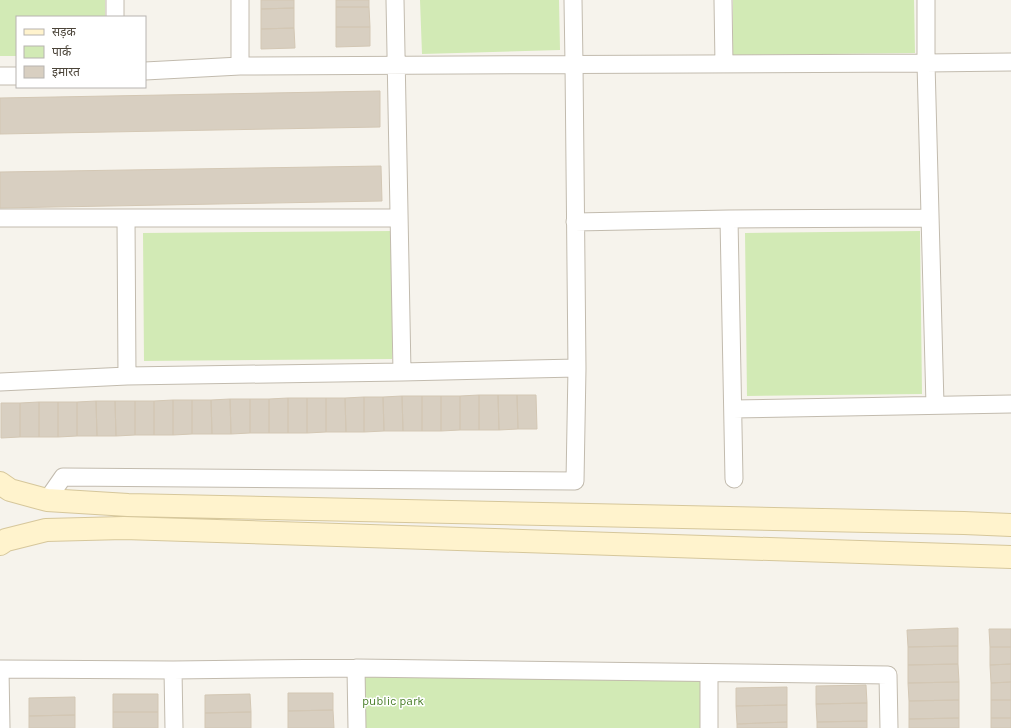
<svg xmlns="http://www.w3.org/2000/svg" width="1011" height="728" font-family="Karla,'Noto Sans Devanagari',sans-serif">
<style>
.green{fill:#d2eab5}
.building{fill:#d8cfc1;stroke:#d3c7b4}
.lines{fill:none;stroke-linecap:round;stroke-linejoin:round}
.street-casing{stroke:#c2bbae;stroke-width:19}
.secondary-casing{stroke:#d6c79b;stroke-width:24}
.street{stroke:#fff;stroke-width:17}
.secondary{stroke:#fff3cd;stroke-width:22}
.labels{text-anchor:middle;dominant-baseline:central;stroke-width:3;stroke-linejoin:round;paint-order:stroke}
.park-label{font-size:12px;fill:#4a7f2a;stroke:#fff}
</style>
<rect width="100%" height="100%" fill="#f6f3ec"/>
<path class="green" d="M0,0H105V17H17V56H0Z
M420,0H559L560,50L422,54Z
M733,0H914L915,53L733,55Z
M392,231V359L144,361L143,233Z
M920,231L922,394L747,396L745,233Z
M364,674L701,681V728H365Z"/>
<path class="building" d="M261,0H294V8L261,9Z
M336,0H369V7H336Z
M336,7H369L370,27H336Z
M294,8V28L261,29V9Z
M336,27H370V46L336,47Z
M294,28L295,48L261,49V29Z
M380,91V127L0,134V98Z
M381,166L382,201L0,208V172Z
M479,395H498L499,430H479Z
M479,395V430H460V396Z
M498,395H517L518,429L499,430Z
M517,395H536L537,429H518Z
M402,396H422V431H403Z
M402,396L403,431H384L383,397Z
M422,396H441V431H422Z
M441,396H460V430L441,431Z
M364,397H383L384,431L364,432Z
M364,397V432H346L345,398Z
M288,398H307V433H288Z
M288,398V433H269V399Z
M307,398H326V432L307,433Z
M326,398H345L346,432H326Z
M230,399H250V433L231,434Z
M230,399L231,434H212L211,400Z
M250,399H269V433H250Z
M173,400H192V434L173,435Z
M173,400V435H154V401Z
M192,400H211L212,434H192Z
M96,401H115L116,436H97Z
M96,401L97,436H77V402Z
M115,401H135V435L116,436Z
M135,401H154V435H135Z
M39,402H58V437H39Z
M39,402V437H20V403Z
M58,402H77V436L58,437Z
M1,403H20V437L1,438Z
M958,628V646L908,647L907,630Z
M989,629H1011V647H990Z
M958,646V664L908,665V647Z
M990,647H1011V664L990,665Z
M958,664L959,682L908,683V665Z
M1011,664V682L991,683L990,665Z
M959,682V700L909,701L908,683Z
M1011,682V700H991V683Z
M866,685L867,703L816,704V686Z
M787,687V705L736,706V688Z
M288,693H333V710L288,711Z
M113,694H158V712H113Z
M250,694L251,712L205,713V695Z
M75,697V715L29,716V698Z
M959,700V718L909,719V701Z
M991,700H1011V718H991Z
M867,703V721L817,722L816,704Z
M787,705V722L737,724L736,706Z
M333,710L334,728H288V711Z
M113,712H158V728H113Z
M251,712V728H205V713Z
M75,715V728H29V716Z
M959,718V728H909V719Z
M991,718H1011V728H991Z
M867,721V728H817V722Z
M787,722V728H737V724Z"/>
<g class="lines">
<defs>
<path id="street" d="M115,0V17
M240,0V66
M395,0L402,372
M723,0L724,64
M926,0V63L935,405
M145,71L240,66L926,63L1011,62
M0,76H17
M0,218H399
M126,218L127,376
M729,219L734,479
M575,222L729,219L930,218
M0,382L127,376L402,372L577,368
M733,409L1011,404
M47,500L63,477L575,481L577,368L574,64L573,0
M356,668L357,728
M173,670L174,728
M709,673V728
M1,728L0,669L173,670L356,668L888,675L889,728"/>
<path id="secondary" d="M0,483L10,490L47,500L128,505L964,523L1011,525
M0,544L6,540L46,530L124,528L1011,557"/>
</defs>
<use href="#street" class="street-casing"/>
<use href="#secondary" class="secondary-casing"/>
<use href="#street" class="street"/>
<use href="#secondary" class="secondary"/>
</g>
<g class="labels">
<g class="park-label">
<text x="393" y="701">public park</text>
</g>
</g>
<rect x="16" y="16" width="130" height="72" fill="#ffffff" stroke="#b7b4b0"/>
<rect x="24" y="29" width="20" height="6" fill="#fff3cd" stroke="#b7b4b0"/>
<text x="52" y="36" font-size="12" fill="#4b4439">सड़क</text>
<rect x="24" y="46" width="20" height="12" fill="#d2eab5" stroke="#b7b4b0"/>
<text x="52" y="56" font-size="12" fill="#4b4439">पार्क</text>
<rect x="24" y="66" width="20" height="12" fill="#d8cfc1" stroke="#b7b4b0"/>
<text x="52" y="76" font-size="12" fill="#4b4439">इमारत</text>
</svg>
